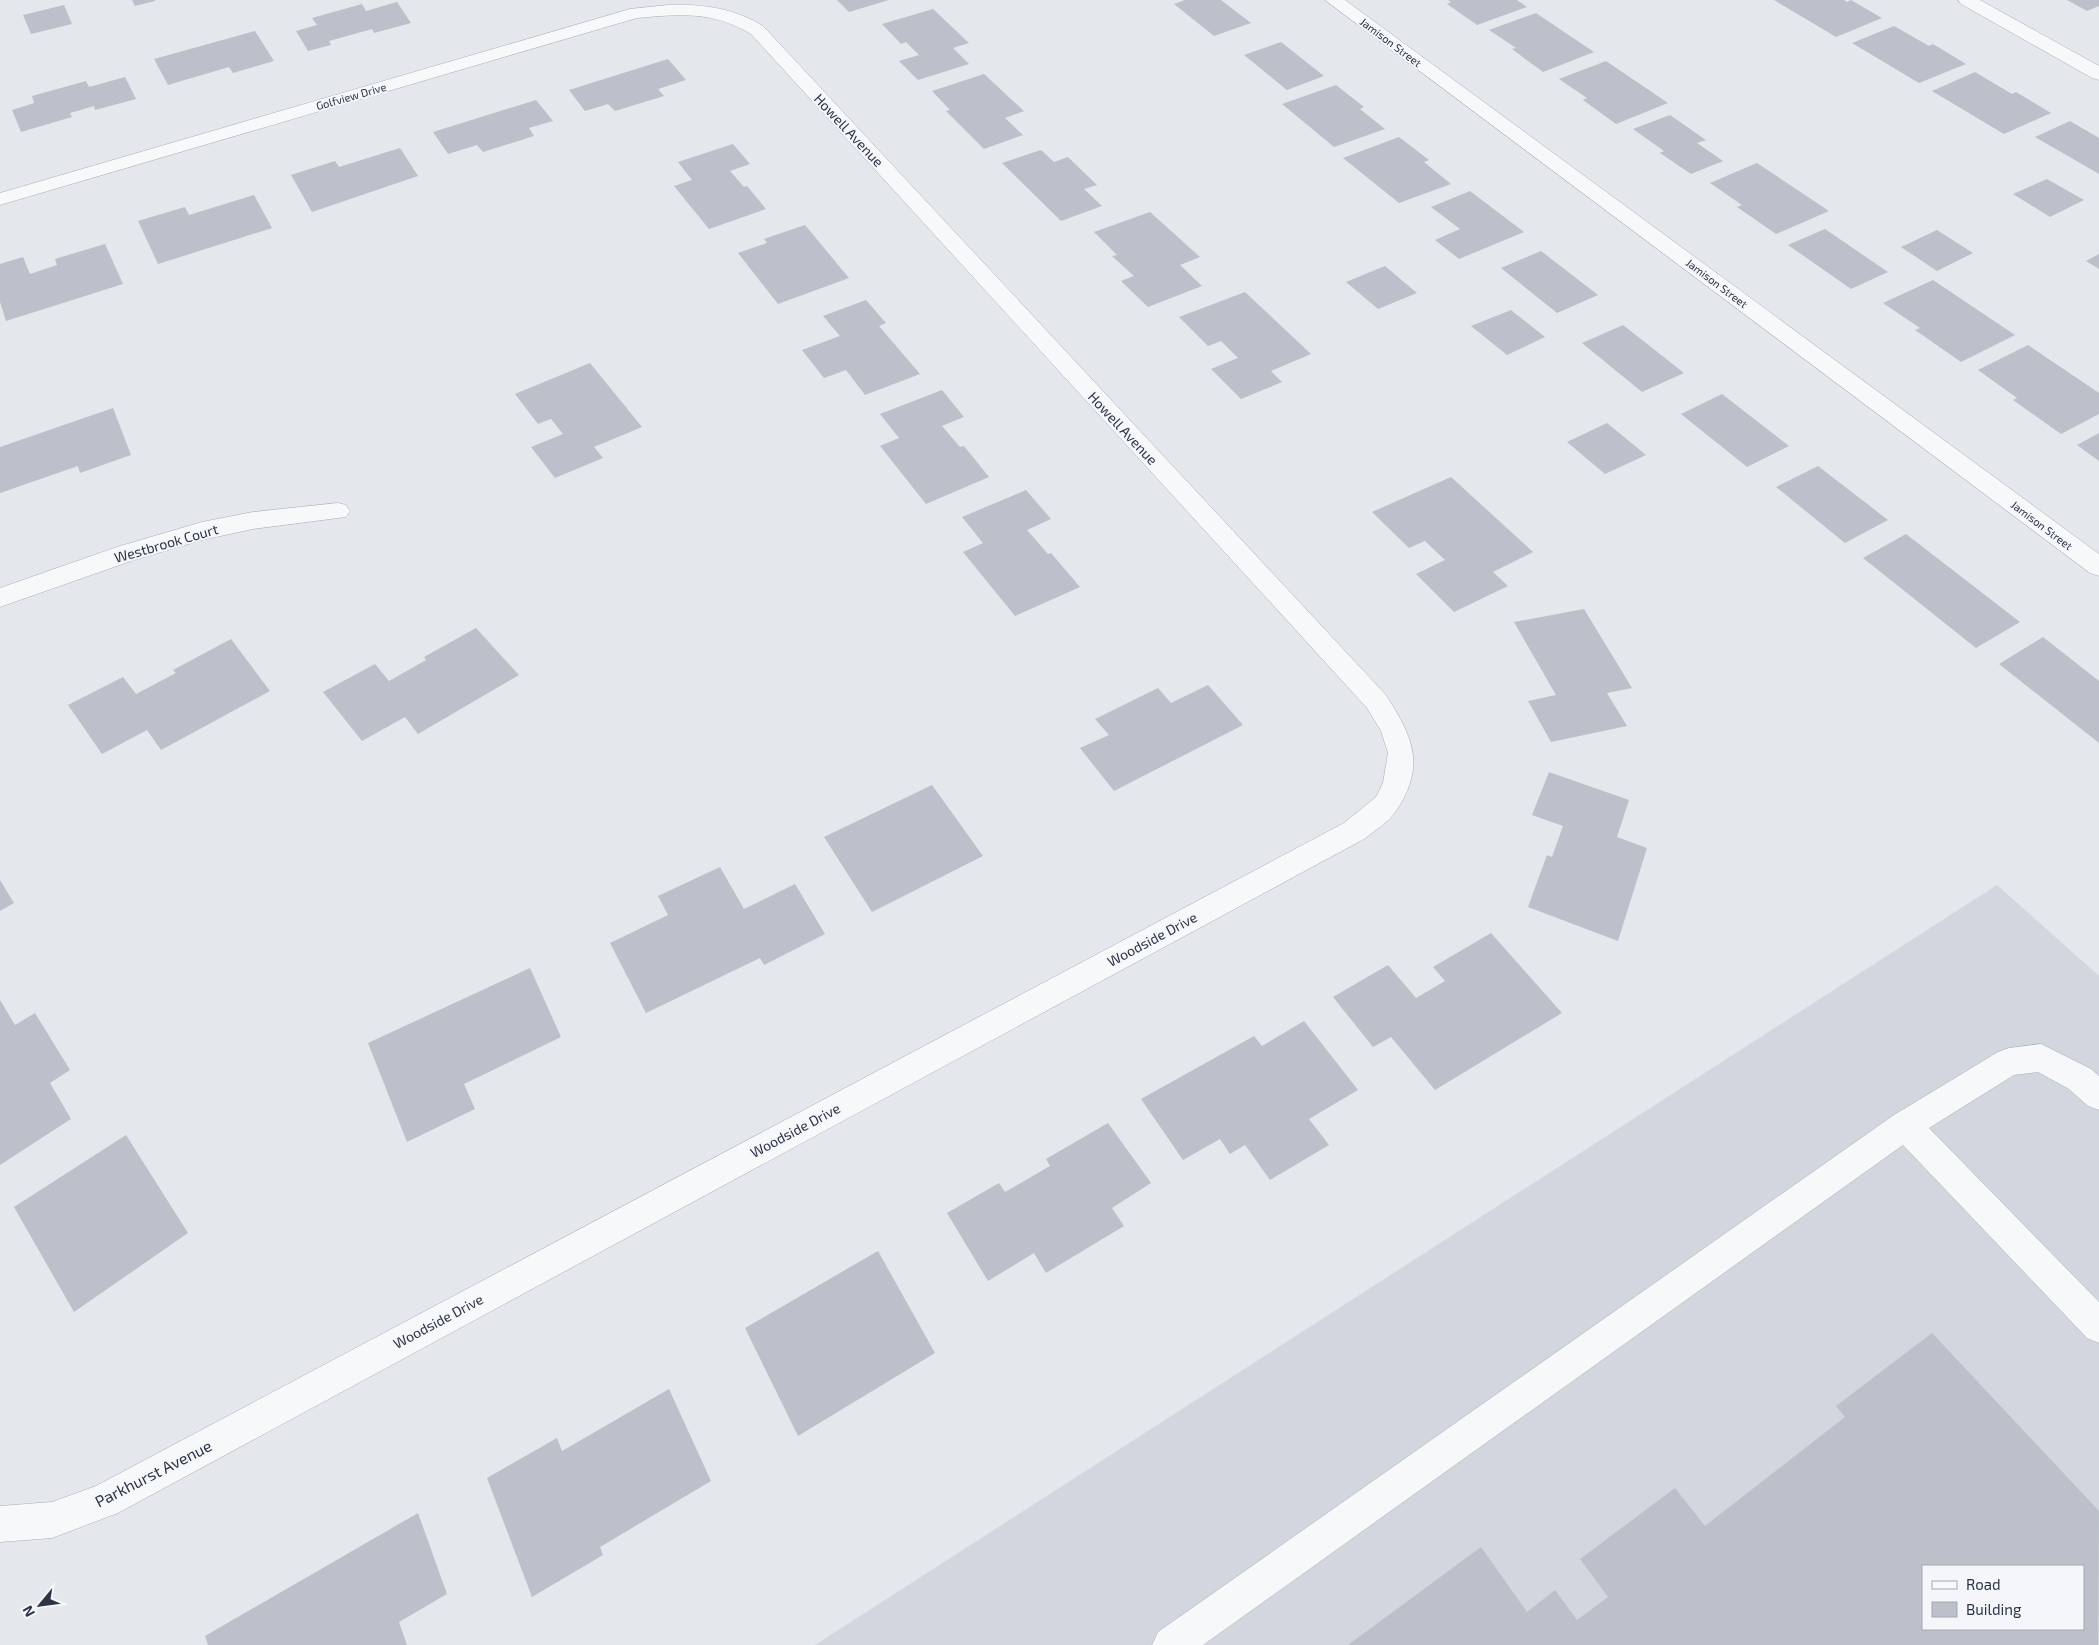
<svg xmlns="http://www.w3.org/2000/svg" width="2099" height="1645" font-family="'Exo 2',sans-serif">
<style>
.built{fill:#d2d6de;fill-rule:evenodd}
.building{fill:#bbc0ca;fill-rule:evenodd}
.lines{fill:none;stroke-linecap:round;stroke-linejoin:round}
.lane-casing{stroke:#a9aeb7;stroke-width:1}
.street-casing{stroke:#a9aeb7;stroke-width:1}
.lane{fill:#f7f8fa;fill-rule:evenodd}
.street{fill:#f7f8fa;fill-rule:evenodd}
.labels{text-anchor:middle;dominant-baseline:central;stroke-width:4;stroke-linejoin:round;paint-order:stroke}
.far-street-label{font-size:11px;fill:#2b3445;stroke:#f4f6f9}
.street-label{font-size:14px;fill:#2b3445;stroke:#f4f6f9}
.near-street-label{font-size:16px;fill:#2b3445;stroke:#f4f6f9}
</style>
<rect width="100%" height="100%" fill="#e4e7ec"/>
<path class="built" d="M1997,885L2099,976V1645H815ZM1923,1566H2083V1629H1923Z"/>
<path class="building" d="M132,0H155V1L135,6Z
M837,0H889L849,12Z
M1185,0H1221L1251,23L1214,36L1174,4Z
M1448,0H1517L1527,7L1477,25L1447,4L1451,2Z
M1774,0H1844L1847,2L1851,0L1882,18L1836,37Z
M2067,0H2099V6L2087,11Z
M397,2L411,23L374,33L372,29L329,41L331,45L308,51L296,31L317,25L312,18L362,4L366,11Z
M64,5L72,24L31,34L23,15Z
M933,9L969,43L953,48L969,64L918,80L899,61L919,55L906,42L901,44L882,24Z
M1536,13L1594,52L1543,72L1512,49L1516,48L1489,30Z
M1894,26L1929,46L1933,44L1966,64L1919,83L1852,43Z
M255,31L274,61L233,73L229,67L168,85L154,59Z
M1281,42L1324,76L1287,90L1244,55Z
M668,59L686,80L658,89L664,96L615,111L608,104L585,111L569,90Z
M1606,61L1668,103L1616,124L1583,100L1587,98L1559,79Z
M1975,72L2012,94L2016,92L2051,113L2004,134L1932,91Z
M984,74L1024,111L1005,118L1023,135L984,149L946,111L950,110L932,91Z
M125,77L136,99L95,110L94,106L70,113L72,117L21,132L12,110L34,103L32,96L86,81L89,87Z
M1336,85L1364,107L1360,109L1385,129L1334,147L1282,104Z
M536,100L553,121L529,128L534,136L483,152L477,145L448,154L433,132Z
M1670,115L1706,140L1697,143L1723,161L1691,174L1660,153L1664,151L1633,129Z
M2070,121L2099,138V174L2035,137Z
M1399,137L1429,160L1424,162L1451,184L1399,203L1343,158Z
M733,144L750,164L730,171L744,187L747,186L766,209L709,229L674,186L692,180L678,162Z
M400,148L418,176L312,212L291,175L335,161L339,167Z
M1041,150L1054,162L1068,157L1097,185L1084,189L1102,206L1061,221L1002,163Z
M1757,163L1829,211L1776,234L1737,207L1742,205L1710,183Z
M2047,179L2084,200L2050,217L2013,194Z
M1470,191L1524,232L1459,259L1435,240L1460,229L1431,207Z
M254,195L272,228L158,264L138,221L185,207L189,215Z
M1150,212L1200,257L1180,265L1202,286L1148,307L1121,281L1134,276L1112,256L1117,255L1094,232Z
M805,225L849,278L778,304L738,253L767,243L764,239Z
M1825,229L1888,272L1851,289L1788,245Z
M1937,230L1973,253L1937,271L1901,247Z
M105,244L123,284L6,321L0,302V264L23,257L30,274L57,265L55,259Z
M1541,251L1598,295L1557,313L1501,268Z
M2099,254V269L2086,261Z
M1385,266L1417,293L1378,309L1346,282Z
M1933,280L2015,335L1961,362L1915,330L1920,328L1883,303Z
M1245,292L1311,354L1271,371L1282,382L1241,399L1211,369L1238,358L1221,341L1208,346L1179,317Z
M866,300L886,323L879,326L920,374L865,395L846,370L824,378L802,350L840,336L823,316Z
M1511,310L1545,337L1507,355L1471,326Z
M1623,325L1684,373L1642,392L1582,343Z
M2028,345L2099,393V414L2061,434L2013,400L2017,398L1978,370Z
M590,363L642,427L594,447L603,458L555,478L531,447L563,434L551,419L538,424L515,394Z
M942,390L964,417L942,426L960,447L964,446L989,477L926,504L880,446L899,438L880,414Z
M1722,394L1789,446L1747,467L1681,414Z
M113,408L131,455L80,473L78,466L0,493V447Z
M1607,423L1646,455L1605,474L1567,442Z
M2099,433V461L2077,445Z
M1818,466L1888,520L1845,543L1776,487Z
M1451,477L1533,552L1493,572L1508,586L1454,612L1416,574L1445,560L1425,541L1409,548L1372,512Z
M1026,490L1051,519L1027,530L1048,554L1051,553L1080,587L1015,616L963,552L983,543L962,517Z
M1906,534L2020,622L1976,648L1863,558Z
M1584,609L1632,688L1607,693L1627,726L1551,742L1528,701L1556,695L1514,622Z
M476,628L519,675L418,734L405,717L362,741L323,692L375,664L389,681L426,660L424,657Z
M2043,637L2099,681V743L1999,664Z
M231,639L270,691L161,750L147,730L102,754L68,705L123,677L136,694L176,673L173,670Z
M1208,685L1243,725L1114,791L1080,748L1109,735L1095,719L1158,688L1171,703Z
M1549,772L1629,800L1617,837L1647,848L1618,941L1528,907L1547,855L1552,857L1563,826L1532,815Z
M932,785L983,856L872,912L824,837Z
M720,867L744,909L795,884L825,934L764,965L760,958L646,1013L610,943L668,915L658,896Z
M0,880L14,903L0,911Z
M1491,933L1562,1013L1435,1090L1391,1037L1373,1047L1333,997L1388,965L1416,998L1445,981L1433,967Z
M530,968L561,1037L464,1084L475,1109L407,1142L368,1043Z
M0,1000L15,1025L35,1013L70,1070L50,1083L71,1119L0,1165Z
M1304,1021L1358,1090L1309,1119L1329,1145L1270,1180L1245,1145L1230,1154L1220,1139L1183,1160L1141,1099L1254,1036L1262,1046Z
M1108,1123L1151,1183L1112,1208L1124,1226L1046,1273L1034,1253L988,1281L947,1213L999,1183L1005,1192L1050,1166L1046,1159Z
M126,1135L188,1233L74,1312L14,1207Z
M878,1251L935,1353L798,1436L745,1328Z
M1932,1333L2099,1511L2098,1645H1348L1481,1547L1527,1612L1555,1590L1577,1620L1608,1597L1580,1559L1675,1488L1705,1526L1845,1417L1836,1406ZM1923,1566H2083V1629H1923Z
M669,1389L711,1481L600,1547L603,1555L532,1597L487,1478L557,1438L562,1451Z
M418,1513L447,1594L399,1622L407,1645H208L205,1636Z"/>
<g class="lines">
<defs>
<path id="lane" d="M2041,1044L2091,1069L2099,1076V1110L2088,1106L2069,1089L2038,1072L2014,1075L1929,1128L2099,1302V1343L2087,1338L1903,1145L1203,1645H1152L1158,1632L1894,1115L1998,1052L2009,1048Z"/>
<path id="street" d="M1325,0H1345L2099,554V576L2090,573Z
M1958,0H1980L2099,66V80L2092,78L1961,4Z
M668,5C703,4 733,8 763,26L1385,694C1412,735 1427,765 1396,811C1389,822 1374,831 1364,839L118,1513L52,1538L0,1542V1506L52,1502L96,1486L1344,823L1376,797L1383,783L1388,753L1381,731L1367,708L751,34C713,11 680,14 637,18L0,205V193L630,9Z
M338,503L346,505L350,511L346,517L253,529L202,540L134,560L0,607V588L117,547L202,522L253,512Z"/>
</defs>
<use href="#lane" class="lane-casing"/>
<use href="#street" class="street-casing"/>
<use href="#lane" class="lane"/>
<use href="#street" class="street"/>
</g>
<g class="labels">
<g class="far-street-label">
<text transform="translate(1391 42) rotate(37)">Jamison Street</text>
<text transform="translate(351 96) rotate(-16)">Golfview Drive</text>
<text transform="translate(1717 283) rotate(37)">Jamison Street</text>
<text transform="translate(2042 525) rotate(37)">Jamison Street</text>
</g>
<g class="street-label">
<text transform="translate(849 130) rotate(47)">Howell Avenue</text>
<text transform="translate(1123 428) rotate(47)">Howell Avenue</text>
<text transform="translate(166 543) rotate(-16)">Westbrook Court</text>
<text transform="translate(1152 939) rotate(-28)">Woodside Drive</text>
<text transform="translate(795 1130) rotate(-28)">Woodside Drive</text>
<text transform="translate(438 1321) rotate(-28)">Woodside Drive</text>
</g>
<g class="near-street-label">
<text transform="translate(153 1473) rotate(-27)">Parkhurst Avenue</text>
</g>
</g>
<rect x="1922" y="1565" width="162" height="65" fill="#f4f6f9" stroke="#a4a8b1"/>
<rect x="1932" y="1581" width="25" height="8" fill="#f7f8fa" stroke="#a4a8b1"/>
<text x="1966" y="1590" font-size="15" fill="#2b3445">Road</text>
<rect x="1932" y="1602" width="25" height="15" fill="#bbc0ca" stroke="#a4a8b1"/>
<text x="1966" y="1615" font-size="15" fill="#2b3445">Building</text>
<g transform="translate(40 1605) rotate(241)" stroke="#f4f6f9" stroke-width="4" paint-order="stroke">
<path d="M0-4L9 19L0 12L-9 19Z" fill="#2b3445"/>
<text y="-8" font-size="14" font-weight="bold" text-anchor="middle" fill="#2b3445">N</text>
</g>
</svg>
